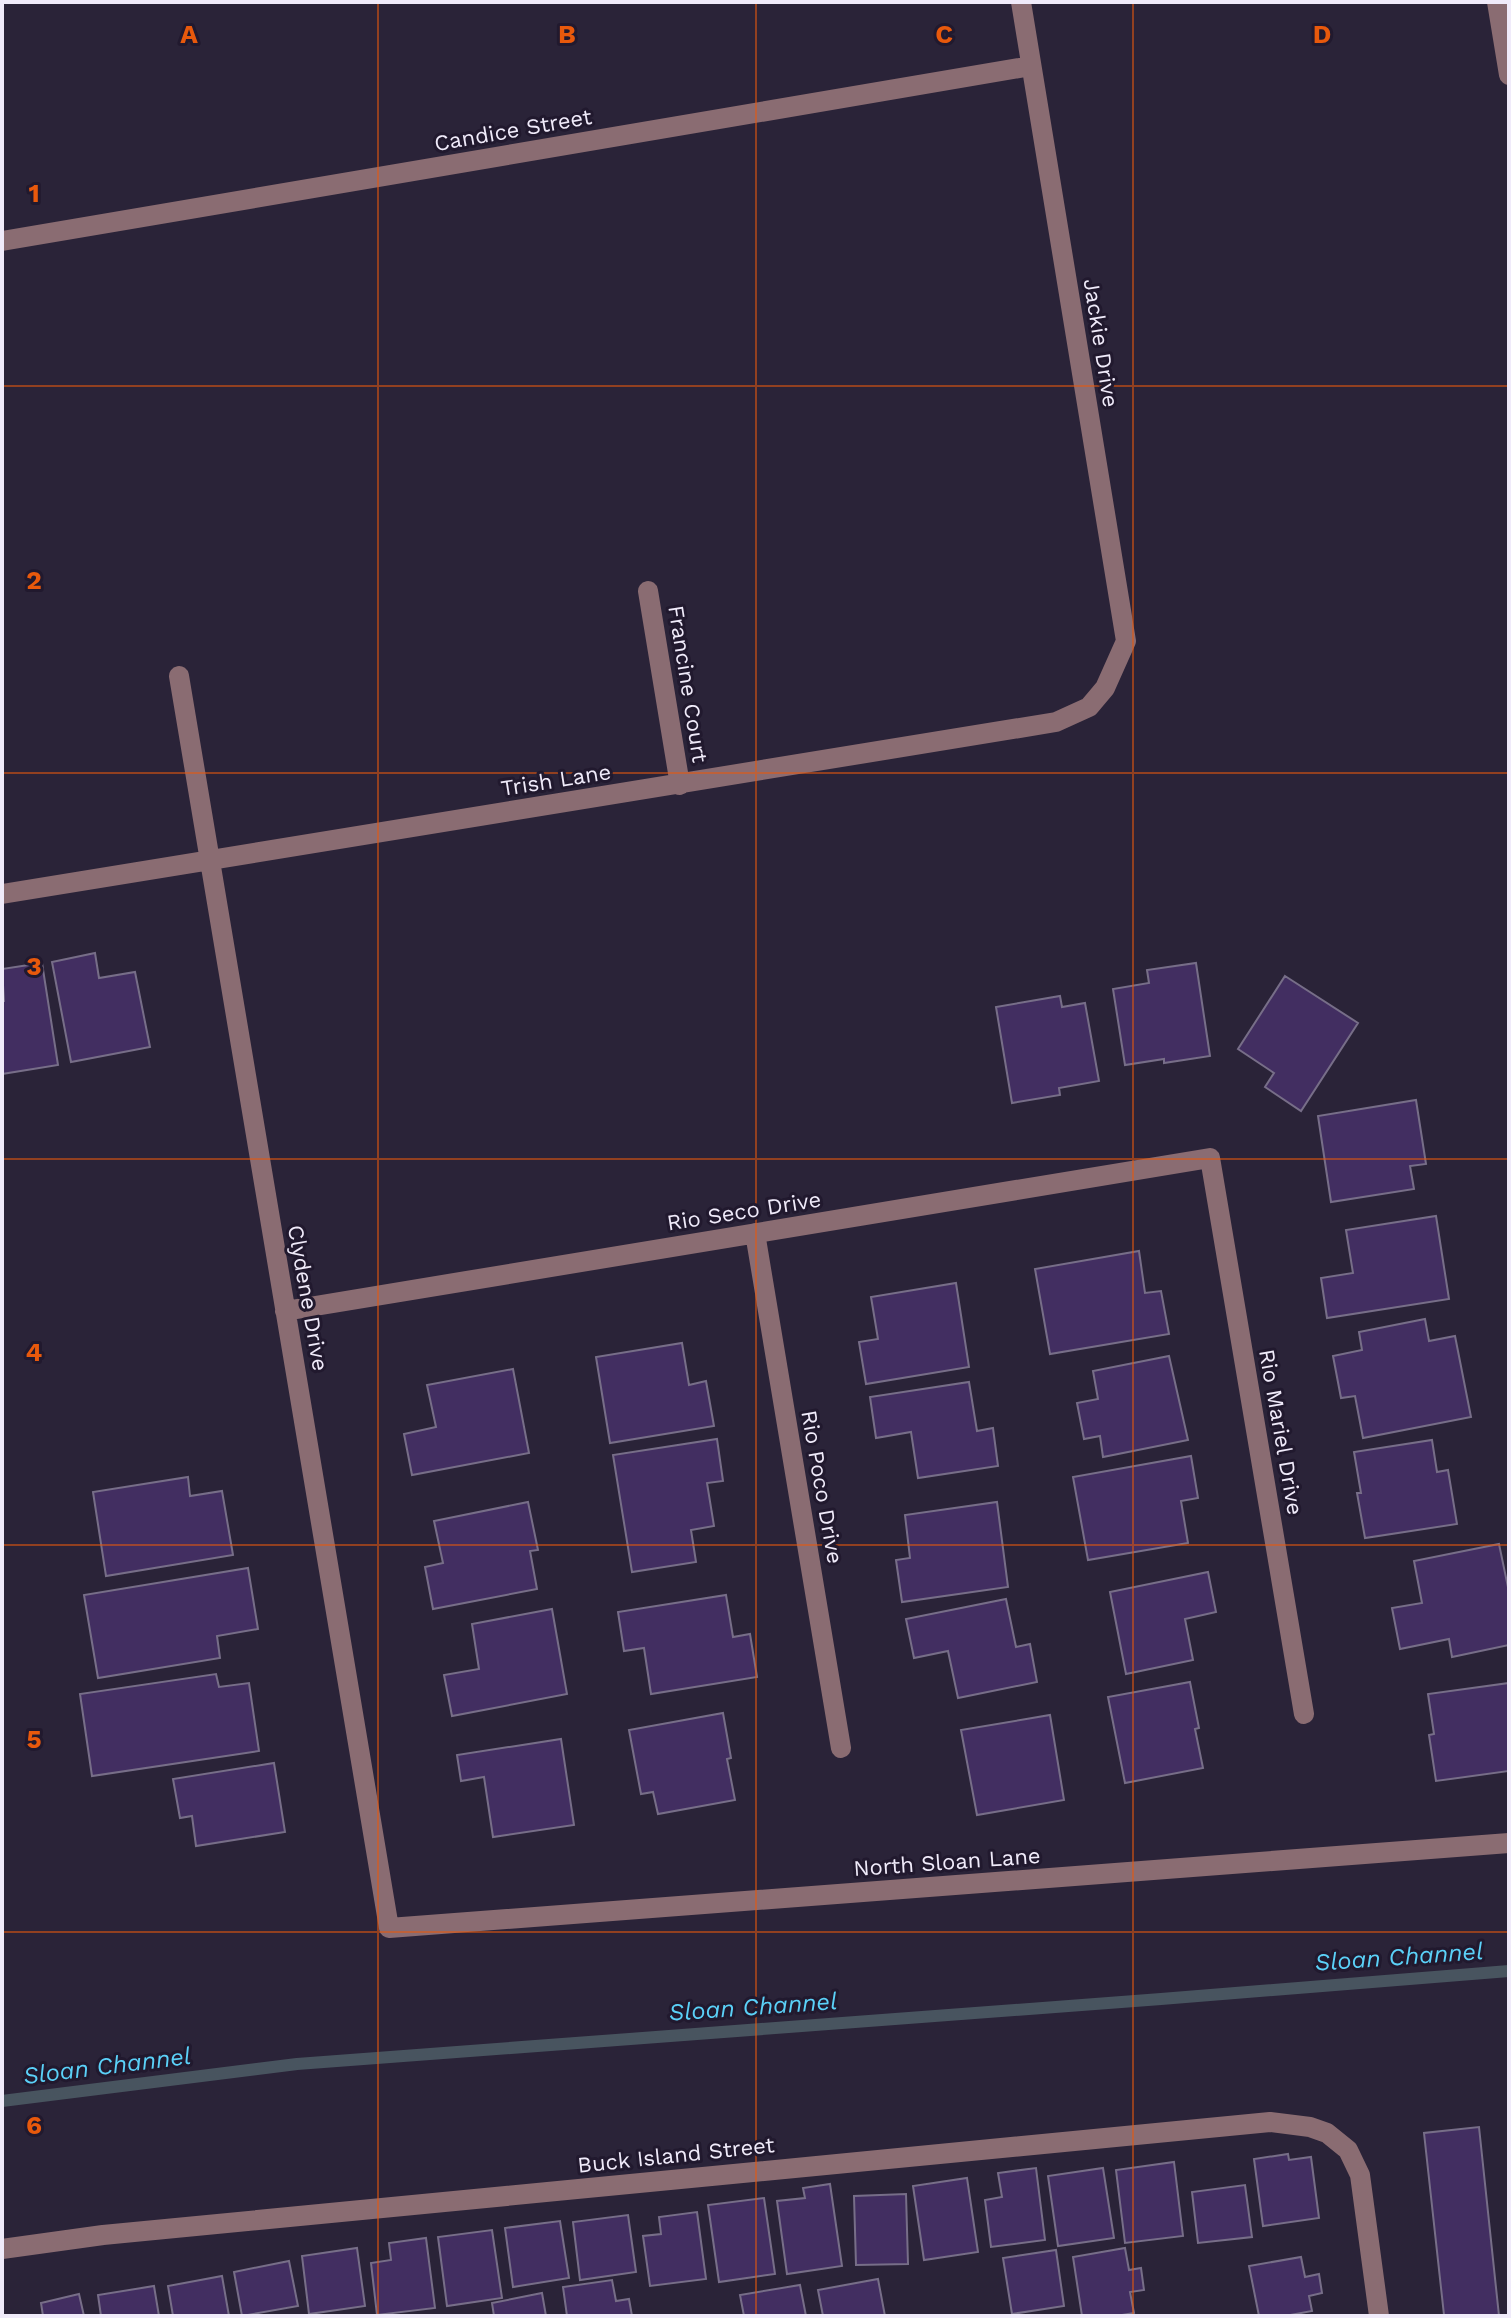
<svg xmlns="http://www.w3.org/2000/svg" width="1511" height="2318" font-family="'Work Sans',sans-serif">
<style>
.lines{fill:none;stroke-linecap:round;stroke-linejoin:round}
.stream{stroke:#48545f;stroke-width:12}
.building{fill:#422e61;stroke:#776e88;stroke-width:2}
.minor{stroke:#8a6c72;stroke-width:20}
.grid{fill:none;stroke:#e8590c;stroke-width:2;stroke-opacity:0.55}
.labels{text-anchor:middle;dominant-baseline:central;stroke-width:6;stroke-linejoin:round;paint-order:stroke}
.street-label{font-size:22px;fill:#f0ebfa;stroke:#21192e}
.water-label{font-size:24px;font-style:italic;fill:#5bd1f8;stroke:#21192e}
.grid-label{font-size:26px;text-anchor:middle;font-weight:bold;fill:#e8590c;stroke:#21192e;stroke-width:6;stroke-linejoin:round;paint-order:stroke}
</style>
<rect width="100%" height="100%" fill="#2a2338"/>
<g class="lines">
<path class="stream" d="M2,2101L297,2064L1161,1999L1509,1971"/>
</g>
<path class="building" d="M95,953L99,978L135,972L150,1047L71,1062L52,962Z
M42,963L58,1065L2,1074V1001H4L2,969Z
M1196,963L1210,1056L1164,1063V1059L1125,1065L1113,989L1149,983L1147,970Z
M1285,976L1358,1023L1301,1111L1265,1087L1274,1073L1238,1049Z
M1060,996L1062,1007L1085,1003L1099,1081L1059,1088L1060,1095L1012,1103L996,1007Z
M1416,1100L1426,1164L1410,1166L1414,1189L1331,1202L1318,1116Z
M1436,1216L1449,1299L1327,1318L1321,1278L1353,1273L1346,1230Z
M1139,1251L1145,1293L1161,1291L1169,1334L1050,1354L1035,1269Z
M956,1283L969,1367L866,1384L859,1342L878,1339L871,1297Z
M1425,1319L1429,1341L1455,1336L1471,1417L1363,1438L1355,1396L1341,1398L1333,1356L1362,1350L1359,1332Z
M682,1343L689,1385L706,1381L714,1426L610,1443L596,1357Z
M1169,1356L1188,1440L1103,1457L1100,1436L1084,1439L1077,1403L1098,1399L1093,1371Z
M513,1369L529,1453L412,1475L404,1434L436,1427L427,1385Z
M969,1382L977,1431L993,1428L998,1466L918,1478L911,1432L876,1438L870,1397Z
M717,1439L723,1481L707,1483L714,1526L691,1530L696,1562L632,1572L613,1455Z
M1432,1440L1437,1472L1448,1470L1457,1524L1365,1538L1357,1493H1361L1354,1452Z
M1191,1456L1198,1498L1181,1501L1188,1543L1088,1560L1073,1477Z
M188,1477L190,1496L222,1491L233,1555L106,1576L93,1492Z
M528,1502L538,1550L530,1551L537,1589L433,1609L425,1567L443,1563L434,1521Z
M997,1502L1008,1587L902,1602L896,1560L910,1558L905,1515Z
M1499,1544L1509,1592V1645L1452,1657L1449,1639L1400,1649L1392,1608L1422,1603L1414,1561Z
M248,1568L258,1629L217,1636L220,1658L98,1678L84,1595Z
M1208,1572L1216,1612L1185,1619L1193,1660L1126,1674L1110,1592Z
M726,1595L733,1637L750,1634L757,1677L651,1694L644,1648L624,1651L618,1612Z
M1006,1599L1016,1647L1030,1644L1037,1682L958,1698L948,1651L914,1658L906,1619Z
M552,1609L567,1694L452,1716L444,1675L479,1669L472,1624Z
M216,1674L219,1687L249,1683L259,1751L92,1776L80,1694Z
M1190,1682L1199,1728L1195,1729L1203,1768L1125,1783L1108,1697Z
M1509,1683V1771L1436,1781L1429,1735L1434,1734L1428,1694Z
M723,1713L731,1758L727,1759L735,1800L658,1814L653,1792L641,1794L629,1730Z
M1050,1715L1064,1800L977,1815L961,1730Z
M561,1739L574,1825L493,1837L484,1777L461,1781L457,1755Z
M274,1763L285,1832L196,1846L192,1816L180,1818L173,1779Z
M1479,2127L1499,2316H1439L1444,2315L1424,2133Z
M1288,2154L1289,2160L1311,2157L1319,2218L1263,2226L1254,2159Z
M1174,2162L1183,2236L1125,2243L1116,2170Z
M1036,2168L1045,2240L991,2247L985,2200L1002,2197L998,2173Z
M1103,2168L1114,2238L1058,2246L1048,2176Z
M967,2178L978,2252L924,2260L913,2186Z
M830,2184L842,2266L787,2274L777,2201L805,2198L803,2188Z
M1245,2185L1252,2237L1198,2243L1192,2192Z
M906,2194L908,2264L856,2265L854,2196Z
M764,2198L775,2274L719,2282L708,2205Z
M697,2212L706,2279L650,2286L643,2236L661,2234L659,2217Z
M628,2215L636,2272L580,2280L573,2222Z
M560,2221L569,2278L513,2287L505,2228Z
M492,2230L502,2298L447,2306L438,2237Z
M426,2238L435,2308L377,2315L371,2263L391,2260L389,2243Z
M357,2248L365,2306L309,2314L302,2256Z
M1125,2248L1129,2270L1141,2268L1144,2290L1130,2292L1134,2313L1116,2316H1082L1073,2257Z
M1056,2250L1064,2306L1012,2314L1003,2258Z
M1301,2257L1305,2277L1319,2274L1322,2293L1309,2296L1312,2311L1285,2316H1259L1249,2266Z
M289,2261L298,2306L242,2316L234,2272Z
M222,2276L229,2316H173L168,2286Z
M878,2279L885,2316H823L818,2290Z
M612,2280L616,2301L629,2299L632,2316H567L563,2287Z
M800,2285L806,2316H744L740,2295Z
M154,2286L159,2316H101L98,2295Z
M542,2293L546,2316H494L492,2303Z
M79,2294L84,2316H43L41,2303Z"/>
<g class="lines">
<path class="minor" d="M1497,2L1509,75
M2,241L1031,66
M648,591L680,785
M179,676L389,1928L1509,1843
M2,894L1056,722L1089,707L1105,688L1126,641L1021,2
M755,1233L841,1748
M285,1311L1210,1158L1304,1714
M2,2249L103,2235L1270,2122L1310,2127L1327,2133L1348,2150L1360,2175L1379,2316"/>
</g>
<path class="grid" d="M378,2V2316M756,2V2316M1133,2V2316M2,386H1509M2,773H1509M2,1159H1509M2,1545H1509M2,1932H1509"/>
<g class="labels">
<g class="street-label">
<text transform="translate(513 130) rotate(-10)">Candice Street</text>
<text transform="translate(1101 343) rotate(81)">Jackie Drive</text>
<text transform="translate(688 684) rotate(81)">Francine Court</text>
<text transform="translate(556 780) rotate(-9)">Trish Lane</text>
<text transform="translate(744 1211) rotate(-9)">Rio Seco Drive</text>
<text transform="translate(308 1298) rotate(80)">Clydene Drive</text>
<text transform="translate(1281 1432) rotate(80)">Rio Mariel Drive</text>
<text transform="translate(822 1487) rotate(80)">Rio Poco Drive</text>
<text transform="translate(947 1862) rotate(-4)">North Sloan Lane</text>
<text transform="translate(676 2155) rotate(-6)">Buck Island Street</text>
</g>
<g class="water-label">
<text transform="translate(1399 1957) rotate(-4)">Sloan Channel</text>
<text transform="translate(753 2007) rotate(-4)">Sloan Channel</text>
<text transform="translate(107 2066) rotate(-7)">Sloan Channel</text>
</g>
</g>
<g class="grid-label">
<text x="189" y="43">A</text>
<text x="567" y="43">B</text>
<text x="944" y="43">C</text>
<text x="1322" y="43">D</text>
<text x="34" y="202">1</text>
<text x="34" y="589">2</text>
<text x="34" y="975">3</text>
<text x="34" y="1361">4</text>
<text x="34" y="1748">5</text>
<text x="34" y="2134">6</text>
</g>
<rect width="1511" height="2318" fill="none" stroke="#f0ebfa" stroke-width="8"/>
</svg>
